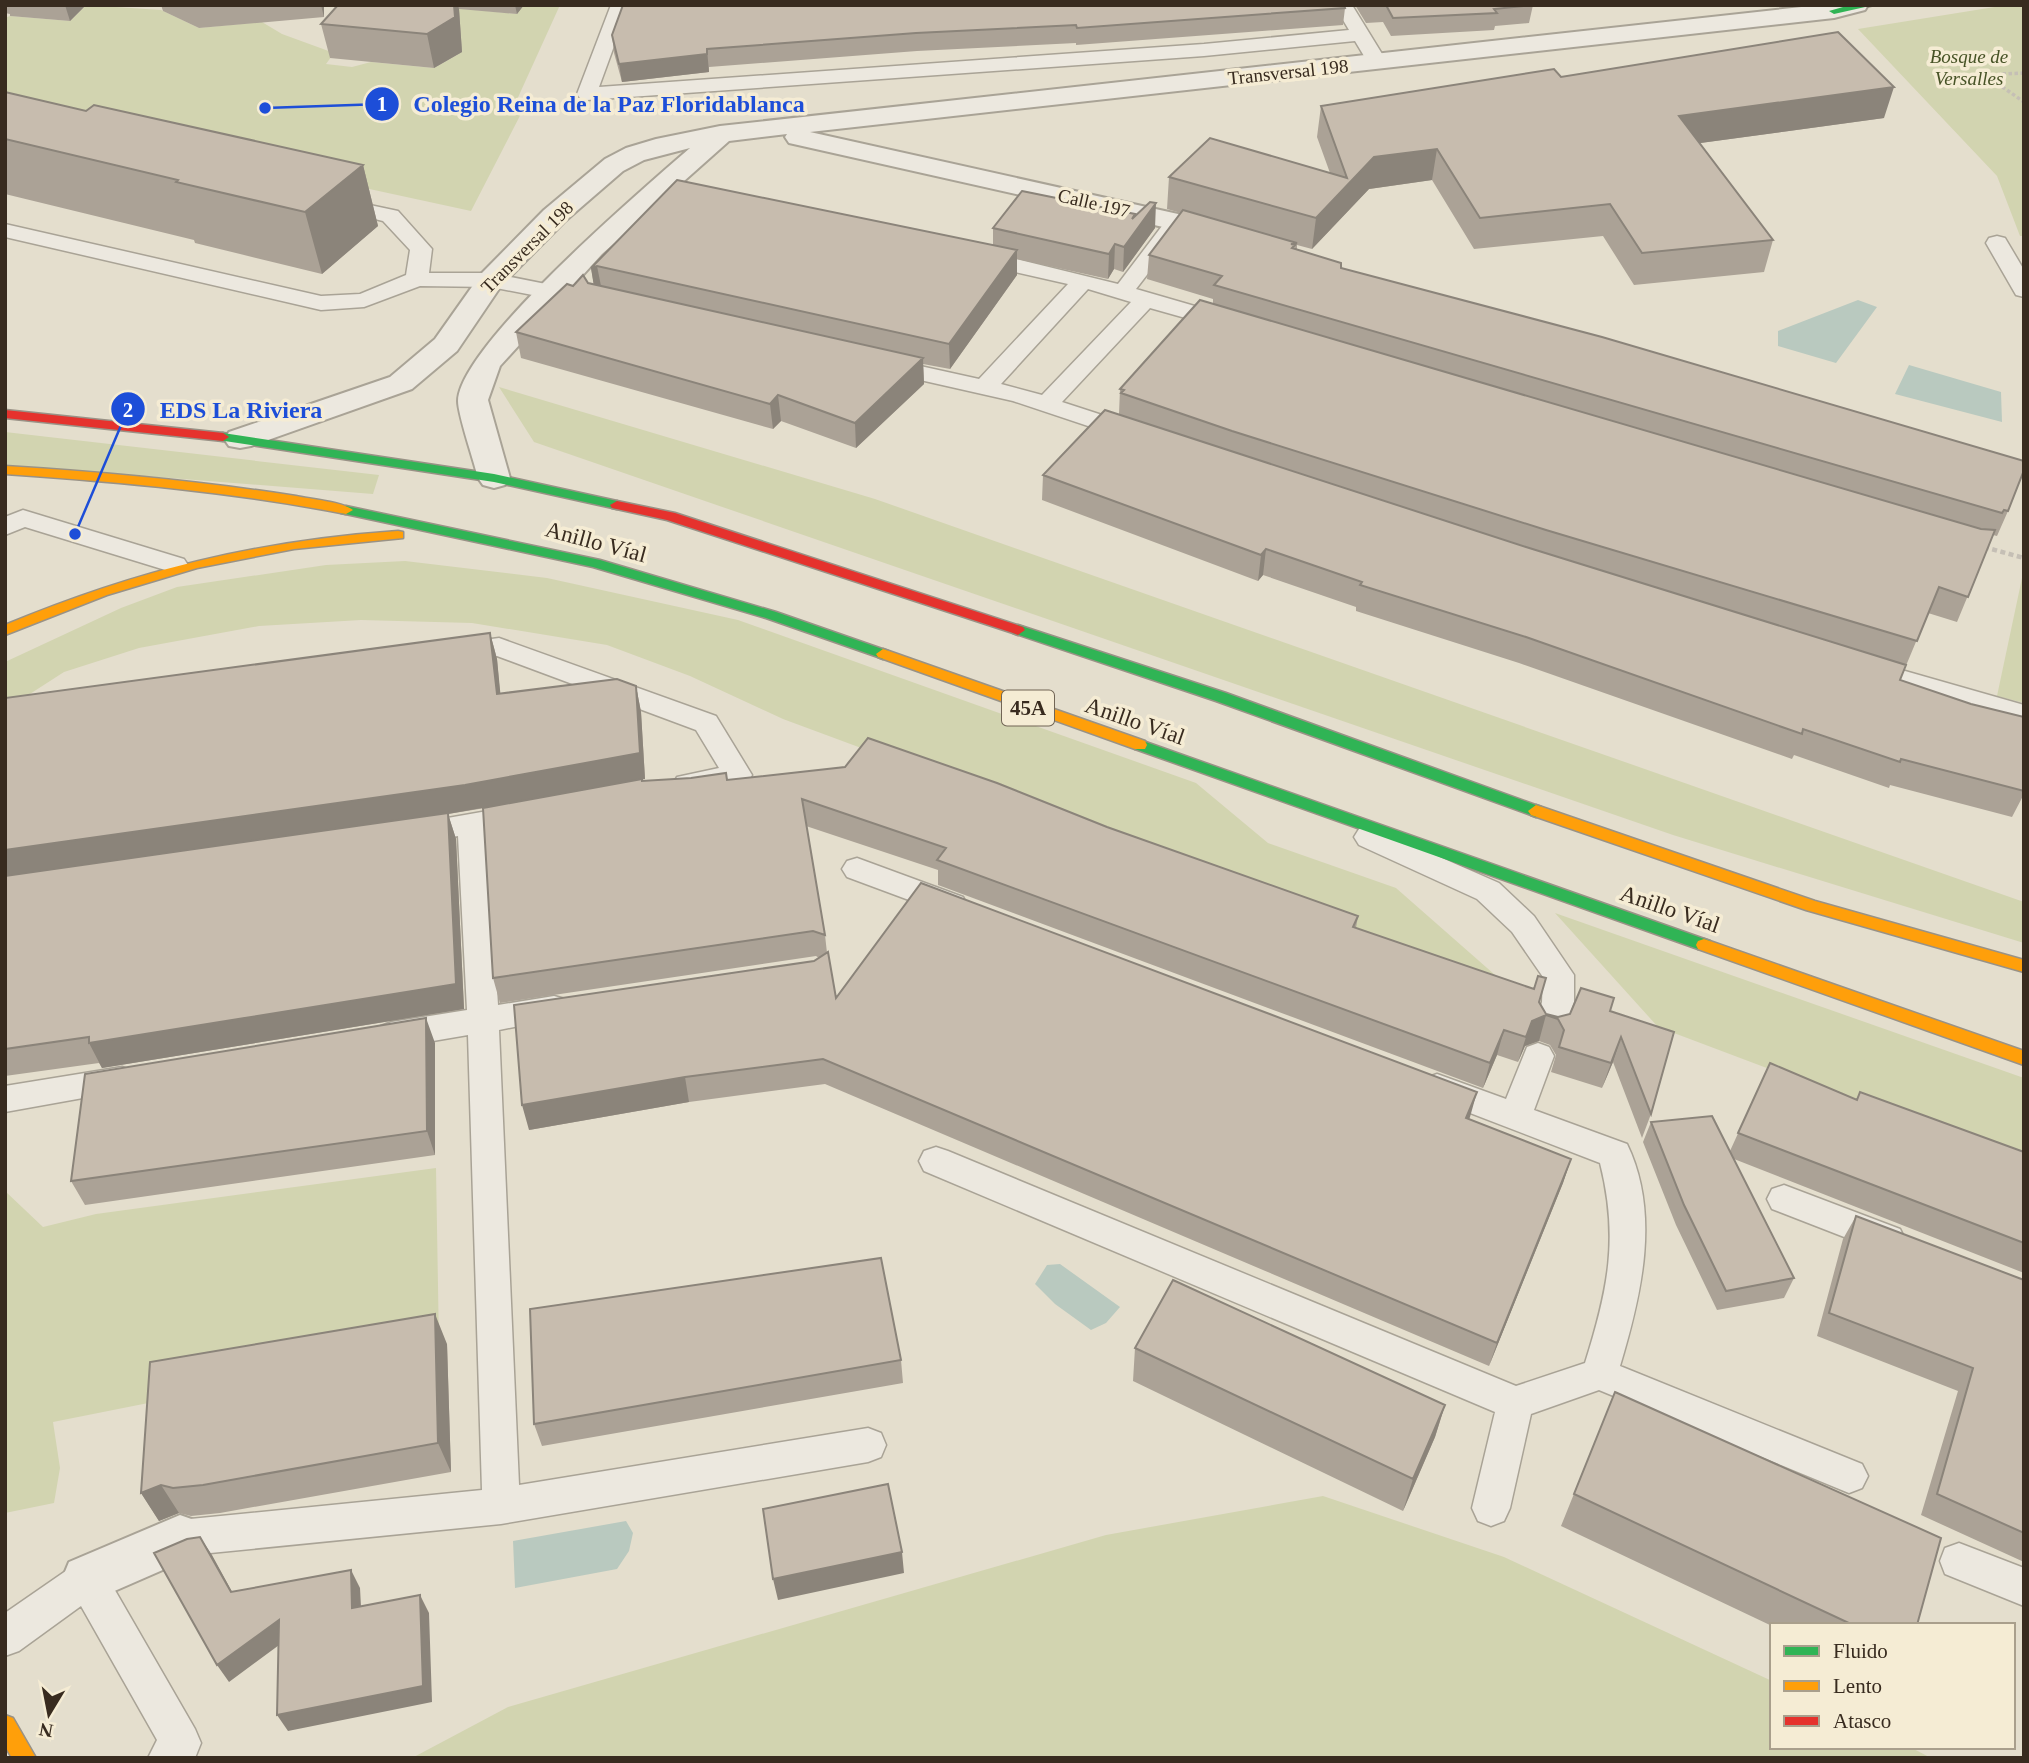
<svg xmlns="http://www.w3.org/2000/svg" width="2029" height="1763" font-family="Georgia,serif">
<style>
.green{fill:#d2d4b0}
.water{fill:#b9c9bf}
.lines{fill:none;stroke-linecap:round;stroke-linejoin:round}
.lane-casing{stroke:#a9a396;stroke-width:3}
.street-casing{stroke:#a9a396;stroke-width:4}
.fast-casing{stroke:#999286;stroke-width:3}
.slow-casing{stroke:#999286;stroke-width:3}
.jam-casing{stroke:#999286;stroke-width:3}
.path-far1{stroke:#c5bfb5;stroke-width:3.5;stroke-dasharray:3.5 2.5;stroke-linecap:butt}
.path{stroke:#c5bfb5;stroke-width:4.5;stroke-dasharray:5 3.5;stroke-linecap:butt}
.lane{fill:#ece8df;fill-rule:evenodd}
.street{fill:#ece8df;fill-rule:evenodd}
.fast{fill:#30b455;fill-rule:evenodd}
.slow{fill:#ff9f0a;fill-rule:evenodd}
.jam{fill:#e5322d;fill-rule:evenodd}
.wall{fill:#aba296}
.shaded-wall{fill:#8b847a}
.building{fill:#c7bcae;stroke:#8b847a;stroke-width:2}
.labels{text-anchor:middle;dominant-baseline:central;stroke-width:7;stroke-linejoin:round;paint-order:stroke}
.far-park-label{font-size:19px;font-style:italic;fill:#475326;stroke:#f5ecd4}
.far-street-label{font-size:19px;fill:#382b1f;stroke:#f5ecd4}
.shield{fill:#f5ecd4;stroke:#716555;stroke-width:2}
.shield-label{font-size:21px;font-weight:bold;fill:#382b1f}
.street-label{font-size:23px;fill:#382b1f;stroke:#f5ecd4}
.leader{fill:none;stroke:#1d4ed8;stroke-width:2.5}
.callout-dot{fill:#1d4ed8;stroke:#f5ecd4;stroke-width:2.5}
.mark-label{font-size:21px;text-anchor:middle;font-weight:bold;fill:#fff}
.callout-label{font-size:24px;text-anchor:middle;font-weight:bold;fill:#1d4ed8;stroke:#f5ecd4;stroke-width:7;stroke-linejoin:round;paint-order:stroke}
</style>
<rect width="100%" height="100%" fill="#e4decd"/>
<path class="green" d="M86,5L161,10L199,28L262,22L282,34L334,53L326,64L352,67L371,62L434,68L457,55L461,47L422,5L517,14L524,5H560L515,104L525,106L471,211L5,110V18L10,16L70,21Z
M2007,5H2024V236H2020L1997,176L1858,29Z
M499,387L875,499L2024,902V943L1673,835L534,442Z
M5,432L379,475L373,494L5,465Z
M405,561L547,578L738,620L1196,783L1268,843L1396,888L1511,989L783,719L690,676L607,645L472,623L361,620L259,626L139,648L64,672L5,710V662L121,608L177,587L326,565Z
M2022,578L2024,579V703L1997,696Z
M1555,913L2024,1078V1165L1658,1027Z
M436,1168L439,1345L53,1422L60,1468L54,1503L5,1513V1191L43,1227L96,1214Z
M1323,1496L1504,1557L1772,1681V1747H1910L1931,1758H412L508,1707L1106,1535Z"/>
<path class="water" d="M1858,300L1877,307L1836,363L1778,346V331Z
M1909,365L2001,392L2002,422L1895,394Z
M1060,1264L1120,1307L1106,1323L1091,1330L1055,1304L1035,1284L1047,1265Z
M626,1521L633,1533L629,1551L617,1569L515,1588L513,1541Z"/>
<g class="lines">
<defs>
<path id="lane" d="M611,5H629L599,87L1204,44L1349,30L1334,5H1352L1387,62L1384,66H1370L1355,41L1204,56L587,100L580,98L577,94Z
M337,198L398,211L432,249L429,273H491L561,287L564,292L561,297L553,299L491,287L420,286L364,307L321,310L5,237V224L321,296L360,294L406,275L410,250L383,221L330,208L326,204L330,200Z
M1173,221L1181,222L1184,227L1136,289L1236,318L1239,323L1236,328L1228,330L1150,308L1062,402L1142,428L1145,433L1142,438L1133,440L1124,438L1013,401L876,370L872,365L876,360L884,358L979,379L1068,284L971,262L968,257L971,252L979,250L1118,284L1165,222ZM1088,289L1131,302L1042,395L1001,384Z
M1997,236L2005,238L2024,270V297L2016,295L1986,243L1989,238Z
M23,510L184,559L188,565L184,571L175,573L25,527L5,535V517Z
M499,638L716,716L752,775L748,782C728,788 697,797 677,791L673,784L677,777L719,768L696,730L497,656L455,660L446,657L442,651L446,645Z
M1863,659L2024,705V724L1853,674L1849,668L1853,662Z
M522,805L532,808L536,815L532,822L487,831L498,1005L554,996L565,999L570,1008L565,1017L499,1030L519,1485L868,1428L881,1433L886,1445L881,1457L868,1462L501,1524L180,1556L167,1551L161,1538L167,1525L180,1520L482,1490L468,1035L392,1048L381,1044L376,1035L381,1026L392,1022L467,1010L458,836L412,844L402,840L397,833L402,826Z
M1369,826L1499,883L1534,916L1574,975V1002L1561,1037L1550,1040L1539,1037L1534,1028L1542,1002L1543,977L1512,932L1477,899L1359,845L1354,837L1359,829Z
M857,858L963,897L967,905L963,913L952,916L847,877L842,869L847,861Z
M1538,1043L1549,1047L1554,1056L1534,1110L1627,1144C1661,1214 1641,1296 1620,1366L1862,1464L1868,1476L1862,1488L1849,1493L1599,1390L1531,1414L1510,1508L1504,1521L1491,1526L1478,1521L1472,1508L1495,1412L924,1171L919,1161L924,1151L936,1147L948,1151L1516,1386L1585,1363C1608,1290 1619,1238 1600,1163L1426,1096L1421,1087L1426,1078L1437,1074L1506,1099L1527,1047Z
M122,1067L133,1071L138,1080L133,1089L5,1112V1086Z
M1784,1185L1900,1229L1905,1239L1900,1249L1888,1254L1772,1209L1767,1199L1772,1189Z
M1959,1543L2024,1568V1606L1945,1574L1940,1561L1945,1548Z
M87,1560L101,1566L195,1729L201,1743L195,1758H148L157,1740L81,1606L19,1651L5,1656V1613L73,1566Z"/>
<path id="street" d="M1820,5H1868L1865,10L1834,18L810,132L1178,214L1234,229L1238,235L1234,241L1224,243L1172,229L789,143L785,137L787,134L729,141L602,254L500,366L488,400L510,478L505,485L494,488L483,485L478,478C474,461 458,415 458,401C459,346 644,188 690,148L644,160L623,171L564,222L501,286L457,351L412,389L251,446L240,448L229,446L224,439L229,432L390,377L435,339L481,274L544,210L605,159L626,148L656,139L720,126Z
M180,1515L197,1521L205,1538L197,1555L87,1603L69,1596L62,1579L69,1562Z"/>
<path id="fast" d="M1850,5H1874L1834,14L1829,11Z
M223,433L494,474L617,501L624,505L617,509L494,482L218,440V434Z
M346,506L600,560L776,612L888,651L890,654L883,659L878,657L766,618L593,567L341,513L339,510Z
M1018,625L1226,693L1541,807L1544,811L1536,817L1531,815L1216,701L1013,633L1011,630L1013,627Z
M1140,740L1710,941L1712,945L1710,949H1698L1135,749L1133,745Z"/>
<path id="slow" d="M5,466C103,472 199,481 296,496C310,499 343,502 353,510L346,514C233,492 120,482 5,474Z
M398,531L403,532V538L294,549L197,568L107,595L5,635V625C137,570 256,541 398,531Z
M883,649L1145,741L1147,745L1145,749H1135L878,657L876,654Z
M1536,805L1815,901L2024,960V972L1806,910L1531,815L1528,811Z
M1704,939L2024,1051V1065L1698,949L1696,945L1698,941Z
M5,1715L13,1718L36,1758H12L5,1746Z"/>
<path id="jam" d="M5,410L223,433L229,437L223,441L5,418Z
M617,501L675,513L1023,627L1025,630L1018,635L1013,633L667,520L612,508L610,505Z"/>
</defs>
<use href="#lane" class="lane-casing"/>
<use href="#street" class="street-casing"/>
<use href="#fast" class="fast-casing"/>
<use href="#slow" class="slow-casing"/>
<use href="#jam" class="jam-casing"/>
<path class="path-far1" d="M2024,73L2000,74L1991,79L2024,102"/>
<path class="path" d="M1984,547L2024,558"/>
<use href="#lane" class="lane"/>
<use href="#street" class="street"/>
<use href="#fast" class="fast"/>
<use href="#slow" class="slow"/>
<use href="#jam" class="jam"/>
</g>
<path class="wall" d="M5,5H86L70,21L10,16V14L5,13Z
M161,5H324V17L199,28L163,11Z
M338,5H524L517,14L459,9L462,52L434,68L330,58L321,24Z
M1355,5H1533L1529,23L1495,26L1494,30L1391,36L1383,22L1366,23Z
M1345,8L1343,25L1076,45V43L917,51L709,67V72L622,82L614,53L612,35Z
M1561,77L1884,118L1700,143L1773,240L1764,272L1634,285L1603,236L1474,249L1432,180L1369,189L1312,249L1297,245V250L1341,268L2008,511L1997,536L1993,535L1957,622L1928,613L1900,680L1971,704L2024,717V794L2012,817L1890,785L1889,788L1794,755L1792,759L1519,663L1356,611V607L1263,575L1258,581L1042,500L1043,475L1119,414L1120,389L1213,304V299L1147,279L1149,255L1181,213L1167,209L1169,177L1330,173L1317,137L1321,106Z
M5,92L86,111L363,165L378,226L322,274L195,243L194,240L5,194Z
M677,180L993,245V228L1135,216L1155,228L1123,272L1114,269L1108,279L1017,259V275L950,369L923,364L924,384L856,448L781,421L773,429L521,358L516,332L588,283L594,285L591,268Z
M490,633L497,659L500,694L636,686L641,712L645,779H642V781L727,780L1107,827L1358,916L1356,928L1539,1002L1546,1014L1558,1017L1610,1011L1651,1114L1642,1138L1613,1062L1602,1088L1551,1072L1556,1055L1550,1045L1539,1041L1525,1046L1518,1062L1497,1055L1483,1088L938,885V870L806,826L825,935L827,953L836,998L1469,1119L1571,1159L1563,1183L1489,1366L825,1084L689,1102L529,1130L819,958L816,956L500,1003L493,978L504,805L448,814L456,839L464,1009L102,1068L99,1063L5,1076V698Z
M435,1043V1155L85,1205L71,1181Z
M1770,1063L1856,1100L1860,1092L2024,1152V1273L1734,1159L1794,1278L1784,1298L1717,1310L1676,1225L1643,1142L1651,1122L1730,1151Z
M1856,1216L2024,1280V1562L1921,1515L1958,1391L1817,1336L1843,1239Z
M447,1344L451,1472L220,1513L191,1516L179,1513L159,1521L141,1493Z
M1135,1348L1445,1405L1435,1437L1403,1511L1133,1381Z
M901,1360L903,1383L542,1446L534,1424Z
M1615,1392L1917,1625H1772V1626L1561,1526Z"/>
<path class="shaded-wall" d="M65,5H86L70,21Z
M321,5H324V17Z
M454,5H458L459,9L462,52L434,68L427,34Z
M515,5H524L517,14Z
M707,49L709,72L622,82L619,64Z
M1894,87L1884,118L1671,147L1679,116Z
M1437,149L1432,180L1369,189L1312,249L1316,218L1374,157Z
M363,165L378,226L322,274L305,212Z
M1156,203L1155,228L1123,272L1124,247Z
M1115,244L1114,269L1108,279L1109,254Z
M1017,250V275L950,369L949,344Z
M597,266L602,291L595,293L591,268Z
M923,358L924,384L856,448L855,423Z
M778,395L781,421L773,429L770,404Z
M1266,549L1263,575L1258,581L1261,555Z
M490,633L497,659L503,720L497,694Z
M636,686L641,712L645,779L448,814L456,839L464,1009L102,1068L89,1043L456,984L5,877V850Z
M1546,1015L1539,1041L1525,1046L1518,1062L1526,1037L1532,1021Z
M426,1018L435,1043V1155L427,1131Z
M1504,1030L1497,1055L1483,1088L1490,1063Z
M1621,1037L1613,1062L1602,1088L1611,1063Z
M685,1077L689,1102L529,1130L522,1105Z
M1477,1092L1470,1117L1460,1142L1466,1118Z
M1571,1159L1563,1183L1489,1366L1497,1343Z
M435,1314L447,1344L451,1472L438,1443Z
M1445,1405L1435,1437L1403,1511L1413,1479Z
M161,1485L179,1513L159,1521L141,1493Z
M200,1537L212,1555L242,1610L231,1592Z
M902,1552L904,1573L778,1600L773,1579Z
M351,1570L360,1588L362,1626L352,1608Z
M420,1595L429,1613L432,1702L288,1731L277,1715Z
M279,1620L290,1637L229,1682L217,1665Z"/>
<path class="building" d="M338,5H454L455,17L427,34L321,24Z
M623,5H1344L1345,8L1077,28L1076,25L916,33L707,49V54L619,64L612,35Z
M1386,5H1533L1494,9L1497,13L1393,18Z
M1838,32L1894,87L1679,116L1773,240L1642,253L1610,204L1480,218L1437,149L1374,157L1316,218L1169,177L1210,138L1347,178L1321,106L1554,69L1561,77Z
M5,92L86,111L94,105L363,165L305,212L176,182L178,180L5,139Z
M677,180L1017,250L949,344L597,266L591,268Z
M1022,191L1135,214L1132,219L1150,202L1156,203L1124,247L1115,244L1109,254L993,228Z
M1183,210L1297,243L1291,244L1295,245L1292,248L1341,263V268L1602,337L2024,461V470L2008,511L2004,510L2002,513L1214,285L1222,276L1149,255Z
M583,275L588,283L923,358L855,423L778,395L770,404L516,332L567,284L573,286Z
M1200,300L1981,529L1995,530L1968,597L1939,587L1917,641L1546,530L1232,431L1121,393L1124,390L1120,389Z
M1105,410L1526,547L1906,665L1900,680L1971,704L2024,717V791L1901,759L1900,762L1803,729L1802,734L1526,637L1360,585L1362,582L1266,549L1261,555L1043,475Z
M490,633L497,694L617,679L636,686L640,753L465,785L5,850V698Z
M868,738L997,783L1107,827L1358,916L1353,927L1534,989L1538,976L1546,978L1539,1002L1546,1014L1558,1017L1570,1014L1581,988L1614,998L1610,1011L1674,1032L1651,1114L1621,1037L1611,1063L1559,1047L1564,1030L1558,1019L1546,1015L1532,1021L1526,1037L1504,1030L1490,1063L937,860L946,848L802,799L825,935L813,931L493,978L483,808L642,779V781L691,778L726,773L727,780L845,767Z
M448,813L456,984L89,1043V1037L5,1049V876Z
M921,883L1477,1092L1466,1118L1571,1159L1497,1343L823,1059L685,1077L522,1105L514,1005L814,961L828,952L836,998Z
M426,1018L427,1131L71,1181L85,1074Z
M1770,1063L1857,1100L1860,1092L2024,1152V1243L1738,1133Z
M1712,1116L1794,1278L1726,1291L1684,1205L1651,1122Z
M1856,1216L2024,1280V1533L1937,1494L1973,1368L1829,1313Z
M881,1258L901,1360L534,1424L530,1309Z
M1173,1280L1445,1405L1413,1479L1135,1348Z
M435,1314L438,1443L203,1485L173,1488L161,1485L141,1493L150,1362Z
M1615,1392L1941,1538L1917,1625H1853L1574,1494Z
M888,1484L902,1552L773,1579L763,1509Z
M200,1537L231,1592L351,1570L352,1608L420,1595L423,1686L277,1715L279,1620L217,1665L154,1553L187,1539Z"/>
<g class="labels">
<g class="far-park-label">
<text x="1969" y="56">Bosque de<tspan x="1969" dy="22">Versalles</tspan></text>
</g>
<g class="far-street-label">
<text transform="translate(1288 72) rotate(-6)">Transversal 198</text>
<text transform="translate(1094 203) rotate(13)">Calle 197</text>
<text transform="translate(527 247) rotate(-45)">Transversal 198</text>
</g>
<rect class="shield" x="1002" y="690.5" width="52" height="35" rx="5"/>
<g class="shield-label">
<text x="1028" y="708">45A</text>
</g>
<g class="street-label">
<text transform="translate(596 542) rotate(15)">Anillo Víal</text>
<text transform="translate(1135 721) rotate(19)">Anillo Víal</text>
<text transform="translate(1670 909) rotate(19)">Anillo Víal</text>
</g>
</g>
<path class="leader" d="M265 108L382 104M75 534L128 409"/>
<g class="callout-dot">
<circle cx="265" cy="108" r="7"/>
<circle cx="75" cy="534" r="7"/>
<circle cx="382" cy="104" r="18"/>
<circle cx="128" cy="409" r="18"/>
</g>
<g class="mark-label">
<text x="382" y="111">1</text>
<text x="128" y="417">2</text>
</g>
<g class="callout-label">
<text x="609" y="112">Colegio Reina de la Paz Floridablanca</text>
<text x="241" y="418">EDS La Riviera</text>
</g>
<rect width="2029" height="1763" fill="none" stroke="#382b1f" stroke-width="14"/>
<rect x="1770" y="1623" width="245" height="126" fill="#f5ecd4" stroke="#a99f8c" stroke-width="2"/>
<rect x="1784" y="1646" width="35" height="10" fill="#30b455" stroke="#a99f8c" stroke-width="2"/>
<text x="1833" y="1658" font-size="21" fill="#382b1f">Fluido</text>
<rect x="1784" y="1681" width="35" height="10" fill="#ff9f0a" stroke="#a99f8c" stroke-width="2"/>
<text x="1833" y="1693" font-size="21" fill="#382b1f">Lento</text>
<rect x="1784" y="1716" width="35" height="10" fill="#e5322d" stroke="#a99f8c" stroke-width="2"/>
<text x="1833" y="1728" font-size="21" fill="#382b1f">Atasco</text>
<g transform="translate(49 1714) rotate(190)" stroke="#f5ecd4" stroke-width="5" paint-order="stroke">
<path d="M0-5L12 26L0 18L-12 26Z" fill="#382b1f"/>
<text y="-10" font-size="19" font-weight="bold" text-anchor="middle" fill="#382b1f">N</text>
</g>
</svg>
